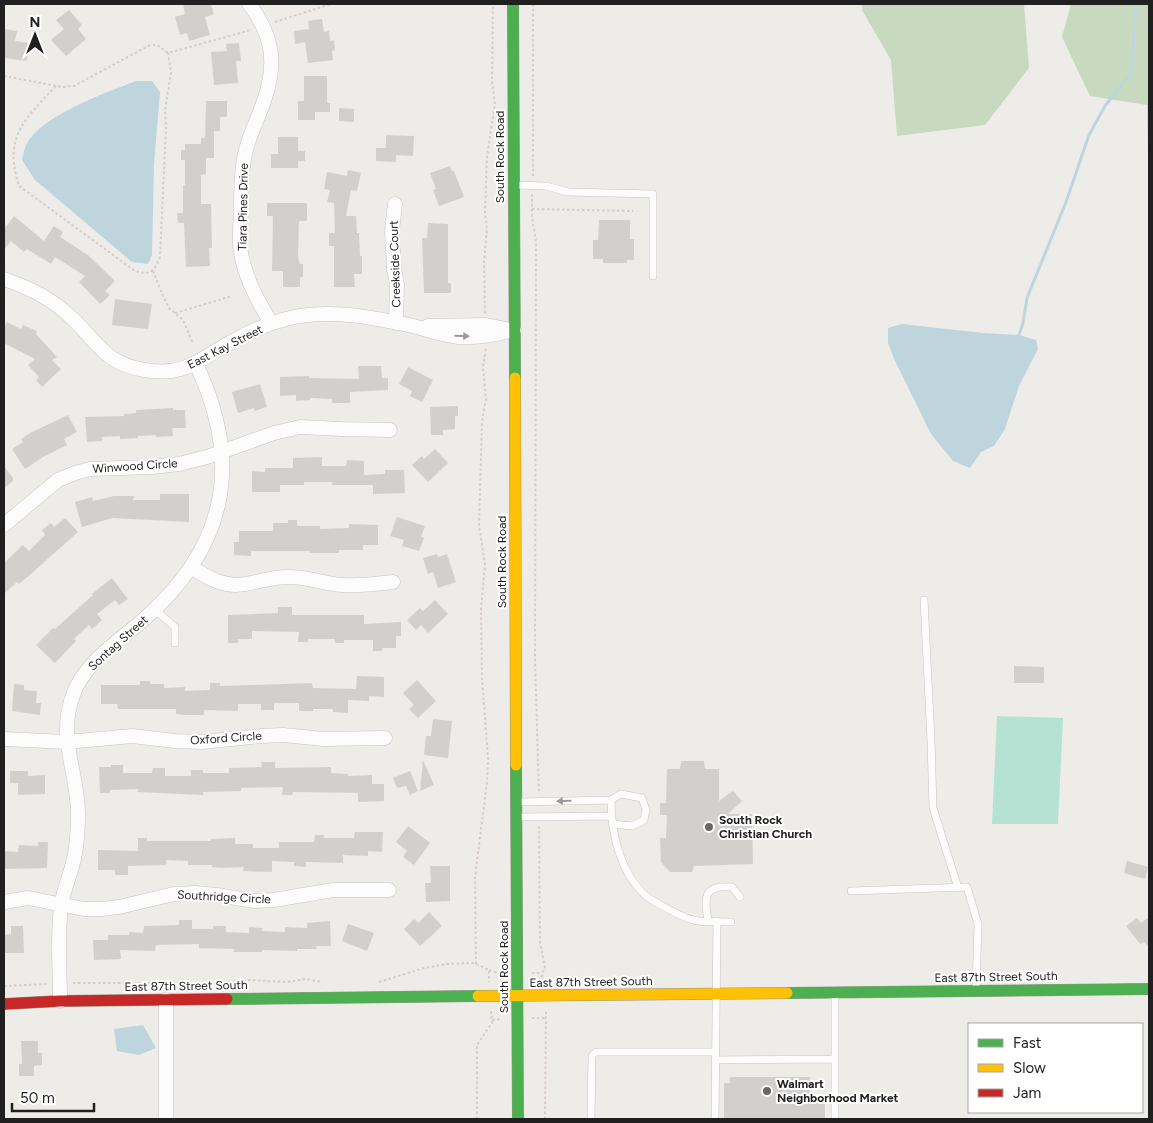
<svg xmlns="http://www.w3.org/2000/svg" width="1153" height="1123" font-family="Figtree,sans-serif">
<style>
.forest{fill:#c7dabf}
.pitch{fill:#b6e2d3}
.water{fill:#bed5de}
.lines{fill:none;stroke-linecap:round;stroke-linejoin:round}
.stream{stroke:#bed5de;stroke-width:3}
.building{fill:#d2d0cd}
.lane-casing{stroke:#c5c4c3;stroke-width:8}
.street-casing{stroke:#c5c4c3;stroke-width:15}
.fast-casing{stroke:#949781;stroke-width:12}
.slow-casing{stroke:#949781;stroke-width:12}
.jam-casing{stroke:#949781;stroke-width:12}
.path{stroke:#d7cbc8;stroke-width:2;stroke-dasharray:2.5 2.5;stroke-linecap:butt}
.lane{stroke:#fcfcfc;stroke-width:7}
.street{stroke:#fcfcfc;stroke-width:14}
.fast{stroke:#4caf50;stroke-width:11}
.slow{stroke:#ffc107;stroke-width:11}
.jam{stroke:#c62828;stroke-width:11}
.oneway{fill:#999}
.poi-dot{fill:#686766;stroke:#fff;stroke-width:2}
.labels{text-anchor:middle;dominant-baseline:central;stroke-width:4;stroke-linejoin:round;paint-order:stroke}
.street-label{font-size:12px;fill:#202020;stroke:#fff}
.poi-label{font-size:12px;font-weight:bold;fill:#202020;stroke:#fff;text-anchor:start}
</style>
<rect width="100%" height="100%" fill="#eeece8"/>
<path class="forest" d="M862,4H1024L1029,68L985,125L897,136L891,60L862,10Z
M1071,4H1149V154L1148,153L1147,105L1090,96L1062,37Z"/>
<path class="pitch" d="M997,716L1063,718L1058,824H992Z"/>
<path class="water" d="M136,81H152L160,92L154,165L152,255L148,264L132,262L35,180L22,160C23,156 24,150 26,145C41,115 106,93 136,81Z
M902,324L983,333L1019,335L1036,340L1038,349L1019,386L1005,429L994,446L981,452L970,468L953,461L931,434L895,361L888,343V328Z
M143,1025L156,1048L139,1055L117,1051L114,1029Z"/>
<g class="lines">
<path class="stream" d="M1019,335L1023,323L1027,298L1066,202L1089,135L1105,106L1131,73L1136,4"/>
</g>
<path class="building" d="M183,4H211L214,14L205,17L210,35L189,41L187,33L180,35L175,17L185,14Z
M69,10L82,25L78,29L86,39L66,56L51,40L64,29L56,20Z
M322,19L324,32L329,31L330,41L334,40L335,50L332,51L333,60L308,63L305,42L295,44L294,31L309,29L308,21Z
M4,29L17,31L15,41L29,43L27,61L4,58Z
M239,43L241,61H236L238,83L214,85L211,52L227,51L226,44Z
M304,76H327V103H330V112H315V120H298V101H304Z
M206,101H227V117H220V131H214V158H206V174L201,175V204H211L212,248H209L210,266L186,267L184,223H178L177,213H183V185H185V160H181V150H185V144H201V138H205Z
M339,108L354,109V122L339,121Z
M386,135L414,136L413,156L396,155V162L376,161V148H386Z
M278,137H298V151H305V161H298V168H271V154H278Z
M450,166L452,171H454L464,197L439,206L433,190L436,189L430,173Z
M348,170L361,173L357,191L351,190L346,216H356L357,233H359L360,256H362V274H354L355,287H334V246H329V233H335L334,203L327,202L330,190L324,189L327,172L347,176Z
M267,203H307V221H299L298,258L300,264H303V277H300V287H283V271H272L273,216H267Z
M14,216L44,241L54,226L63,232L60,237L88,255L115,281L105,291L110,295L100,304L79,282L85,276L55,257L51,264L27,249L24,252L11,241L4,250V229Z
M599,220H630V239H634V260H627V263H603V259H593V240H598Z
M428,223L448,224V283H451V293H424L422,238H427Z
M115,299L152,304L148,329L112,325Z
M7,322L21,329L23,325L37,331L36,334L57,357L52,360L61,369L42,387L36,380L39,377L28,365L35,359L4,343V328Z
M358,366H381L382,378H388V390L350,392V403H332V399L310,398V400L296,401V395L280,396V377L309,376V378L359,379Z
M408,367L433,380L422,402L410,396L412,391L399,384Z
M260,384L267,407L254,411V408L238,413L232,392Z
M458,406V416H455V429L443,430V435H431L430,407Z
M173,408V410H185L186,428H172L173,436L156,437V435L138,436V438L120,439V436L102,437V441L87,442L85,417L124,416V414L136,413V410Z
M68,415L77,432L64,439L67,445L43,457L25,469L12,449L23,442L21,439L30,433Z
M435,449L448,463L428,482L412,465L422,456L424,459Z
M322,457V466H346L347,460L364,461V475L385,474V470H404L405,493L373,494V485H332V482H304V485H280V492H252V471L265,472V468H293V458Z
M4,466L13,478V481L4,488Z
M160,494H189V522L112,518L82,527L75,502L92,497L93,501L114,496H134L133,500H160Z
M397,517L425,526L421,537L424,538L419,551L402,546L404,540L390,536Z
M65,518L78,532L32,573L19,584L17,582L4,594V563L23,545L29,551L45,535L42,530L51,523L54,527Z
M288,520H297V526H320V529L349,528V524L378,525V545H363V550H339V553H310V551H251V556L234,555V542H239V531H273V523H288Z
M437,554L438,557L447,554L456,582L438,588L433,572L428,574L423,558Z
M112,578L128,599L119,605L115,600L97,614L102,620L92,629L89,625L74,639L76,641L55,663L36,645L53,628L55,629L93,595L92,594Z
M435,600L448,614L428,633L421,625L416,630L407,620L420,608L423,611Z
M278,607H292V615H364V624L401,622V636H396V648H382V651H373V640H344V643H335V639H308V642H298L299,632L252,631V639H238V643H228V615L278,613Z
M1014,666L1044,667V683H1014Z
M357,676L384,677V697L369,696V701L348,700V713L333,712V709H313V711H299V703H274V710H261V704H238V711L204,710V715H187L176,714V709H118L117,704H101V685H140V681H150V684H164V688L185,687V691L210,690V683H220V686L312,683L313,688L356,689Z
M417,680L436,701L418,718L409,709L414,705L403,693Z
M14,684L24,685V690L37,691L36,703H41L40,715L12,711Z
M433,719L452,721L448,758L424,755L426,736H431Z
M423,760L434,785L420,791Z
M681,761H704L705,769H719V801L733,791L742,801L728,814H752L753,864L694,866L692,872H670L661,862L660,838H666L667,815H660V803H666L667,769H680Z
M261,762H275V768L331,767V773L348,774V776L372,775V784H384V801L358,802V793L293,792L292,795H282L283,787L241,788V791L203,792V795L138,792V789L110,790V793H100L99,767H111V765H123V773H152L153,768H165V776H191V770H203V773H229V768L262,767Z
M10,771H28V776L45,775V794L18,795V783H10Z
M410,771L418,791L410,795L406,786L397,788L393,778Z
M408,826L430,843L414,865L403,857L407,851L396,842Z
M355,832H383L382,852L368,851V856L343,855V863L306,862V867L294,866V862L272,861V872L243,871L244,867L221,868L212,867V865H188V861L166,860V865L128,866V875H115V870H98V850L138,851V838H147V841H211V839L235,838V844H253V848H279V842H314L315,835H324V838H354Z
M38,842H48L47,868L4,869V851L18,852L19,845L38,846Z
M1127,861L1148,867L1145,879L1124,873Z
M430,866H450V901L426,902L425,883H431Z
M429,912L442,926L420,946L404,929L414,919L418,923Z
M1149,917V947L1144,942L1140,944L1126,926L1137,918L1141,923Z
M179,920H192V929H213V926H226V932L249,933V927L262,928V931L285,932V927L307,928V923L330,921L331,946H316L317,949H297V951L262,950V952H234V949L199,948V944L156,945L155,951L120,950L121,959L94,960L93,940H108V935H129V932L143,933L144,926L179,925Z
M348,924L374,933L367,951L342,941Z
M11,926H23L24,953H4V935L11,934Z
M21,1041H38V1053H42V1065L34,1066V1076H19V1064H22Z
M730,1077H810V1099H825V1119H724V1083H730Z"/>
<g class="lines">
<defs>
<path id="lane" d="M514,185L546,186L568,192L653,194V276
M924,600L931,741L933,808L958,888
M155,610L175,627V643
M519,802L611,800
M519,817L611,816
M612,824L632,826L644,820L646,810L642,798L621,794L611,800C611,832 620,872 645,895C653,902 663,906 672,911C678,914 685,918 693,920C705,923 719,921 731,922
M851,891L967,887L978,924L976,991
M708,921C704,897 703,885 732,887L740,897
M835,993V1119
M715,1060L835,1059
M591,1119L592,1056L596,1052H715
M715,1119L717,921"/>
<path id="street" d="M249,4C273,35 277,63 264,101C258,119 249,135 245,154C241,172 241,190 241,208C241,220 239,233 240,246C243,274 257,300 271,323
M395,204L392,231L394,269L397,284L396,323
M4,279C32,289 53,299 75,321C98,344 107,364 144,370C184,377 199,360 231,342C250,331 272,322 294,317C335,309 373,318 413,326C428,330 442,335 458,337C477,338 495,335 514,330
M428,326L486,325L506,329
M4,525L58,480L75,473L90,469L152,467L179,464L207,457L274,433L300,427L341,429L390,430
M191,567C208,578 225,588 245,584C260,582 274,576 290,577C308,577 325,584 343,585C360,586 376,584 393,582
M4,739L67,742L132,736L175,741L202,742L261,736L283,735L324,739L385,738
M4,902L28,898L84,909H101L119,907L174,894L195,893L217,895L254,901L274,900L333,890H389
M166,1000V1119
M60,1001C60,970 57,938 61,907C63,891 70,876 74,859C77,845 78,829 78,814C78,771 57,739 73,695C84,663 117,643 142,621C226,548 244,465 196,364"/>
<path id="fast" d="M513,4L515,378
M516,765L518,1119
M787,993L1149,989
M227,999L478,996"/>
<path id="slow" d="M515,378L516,765
M478,996L787,993"/>
<path id="jam" d="M4,1004L60,1001L227,999"/>
</defs>
<use href="#lane" class="lane-casing"/>
<use href="#street" class="street-casing"/>
<use href="#fast" class="fast-casing"/>
<use href="#slow" class="slow-casing"/>
<use href="#jam" class="jam-casing"/>
<path class="path" d="M533,4V176
M275,22L331,4
M4,76L62,87L74,86L150,45C159,44 161,48 168,53L251,30
M56,86C25,119 3,136 19,186L135,271C151,276 154,271 160,257L166,128L165,110L171,73L168,53
M532,194V216L536,242L535,661L539,794
M532,209L633,211
M153,271L163,296L169,308L183,320L193,344
M175,313L232,296
M485,313L484,262L487,229L485,213L487,157L495,104L492,82L493,4
M539,826L540,942L545,968L542,973L543,982
M476,964L475,877L487,782L488,758L482,678L481,609L485,564L479,525L482,421L486,399L483,368L486,347
M489,970L497,973H502
M532,973H542
M379,982L424,968L446,964L474,963L489,970V982
M73,983H216L250,980L286,982L306,979L322,982
M4,986L48,984
M532,1018H546
M492,1020L502,1019
M477,1119V1045L492,1023L491,1011
M545,1119L546,1009"/>
<use href="#lane" class="lane"/>
<use href="#street" class="street"/>
<use href="#fast" class="fast"/>
<use href="#slow" class="slow"/>
<use href="#jam" class="jam"/>
</g>
<defs><path id="oneway-solid" d="M-6-.8H1V-3.2L6.5 0L1 3.2V.8H-6Z" transform="scale(1.25)"/></defs>
<g class="oneway">
<use href="#oneway-solid" transform="translate(462 336) rotate(2)"/>
<use href="#oneway-solid" transform="translate(564 801) rotate(178)"/>
</g>
<g class="poi-dot">
<circle cx="709" cy="827" r="5"/>
<circle cx="767" cy="1091" r="5"/>
</g>
<g class="labels">
<g class="street-label">
<text transform="translate(500 157) rotate(-90)">South Rock Road</text>
<text transform="translate(243 207) rotate(-89)">Tiara Pines Drive</text>
<text transform="translate(395 264) rotate(-92)">Creekside Court</text>
<text transform="translate(225 347) rotate(-27)">East Kay Street</text>
<text transform="translate(135 466) rotate(-4)">Winwood Circle</text>
<text transform="translate(502 562) rotate(-90)">South Rock Road</text>
<text transform="translate(118 643) rotate(-42)">Sontag Street</text>
<text transform="translate(226 738) rotate(-4)">Oxford Circle</text>
<text transform="translate(224 897) rotate(3)">Southridge Circle</text>
<text transform="translate(504 967) rotate(-90)">South Rock Road</text>
<text transform="translate(996 977) rotate(-1)">East 87th Street South</text>
<text transform="translate(591 982) rotate(-1)">East 87th Street South</text>
<text transform="translate(186 986) rotate(-1)">East 87th Street South</text>
</g>
<g class="poi-label">
<text x="719" y="820">South Rock<tspan x="719" dy="14">Christian Church</tspan></text>
<text x="777" y="1084">Walmart<tspan x="777" dy="14">Neighborhood Market</tspan></text>
</g>
</g>
<rect width="1153" height="1123" fill="none" stroke="#202020" stroke-width="10"/>
<rect x="968" y="1023" width="175" height="90" fill="#ffffff" stroke="#a6a6a6"/>
<rect x="978" y="1039" width="25" height="8" fill="#4caf50" stroke="#a6a6a6"/>
<text x="1013" y="1048" font-size="15" fill="#202020">Fast</text>
<rect x="978" y="1064" width="25" height="8" fill="#ffc107" stroke="#a6a6a6"/>
<text x="1013" y="1073" font-size="15" fill="#202020">Slow</text>
<rect x="978" y="1089" width="25" height="8" fill="#c62828" stroke="#a6a6a6"/>
<text x="1013" y="1098" font-size="15" fill="#202020">Jam</text>
<g transform="translate(35 35)" stroke="#ffffff" stroke-width="4" paint-order="stroke">
<path d="M0-4L9 19L0 12L-9 19Z" fill="#202020"/>
<text y="-8" font-size="14" font-weight="bold" text-anchor="middle" fill="#202020">N</text>
</g>
<path d="M12 1103v8h82v-8" fill="none" stroke="#202020" stroke-width="2.5"/>
<text x="20" y="1103" font-size="15" fill="#202020" stroke="#ffffff" stroke-width="4" paint-order="stroke">50 m</text>
</svg>
